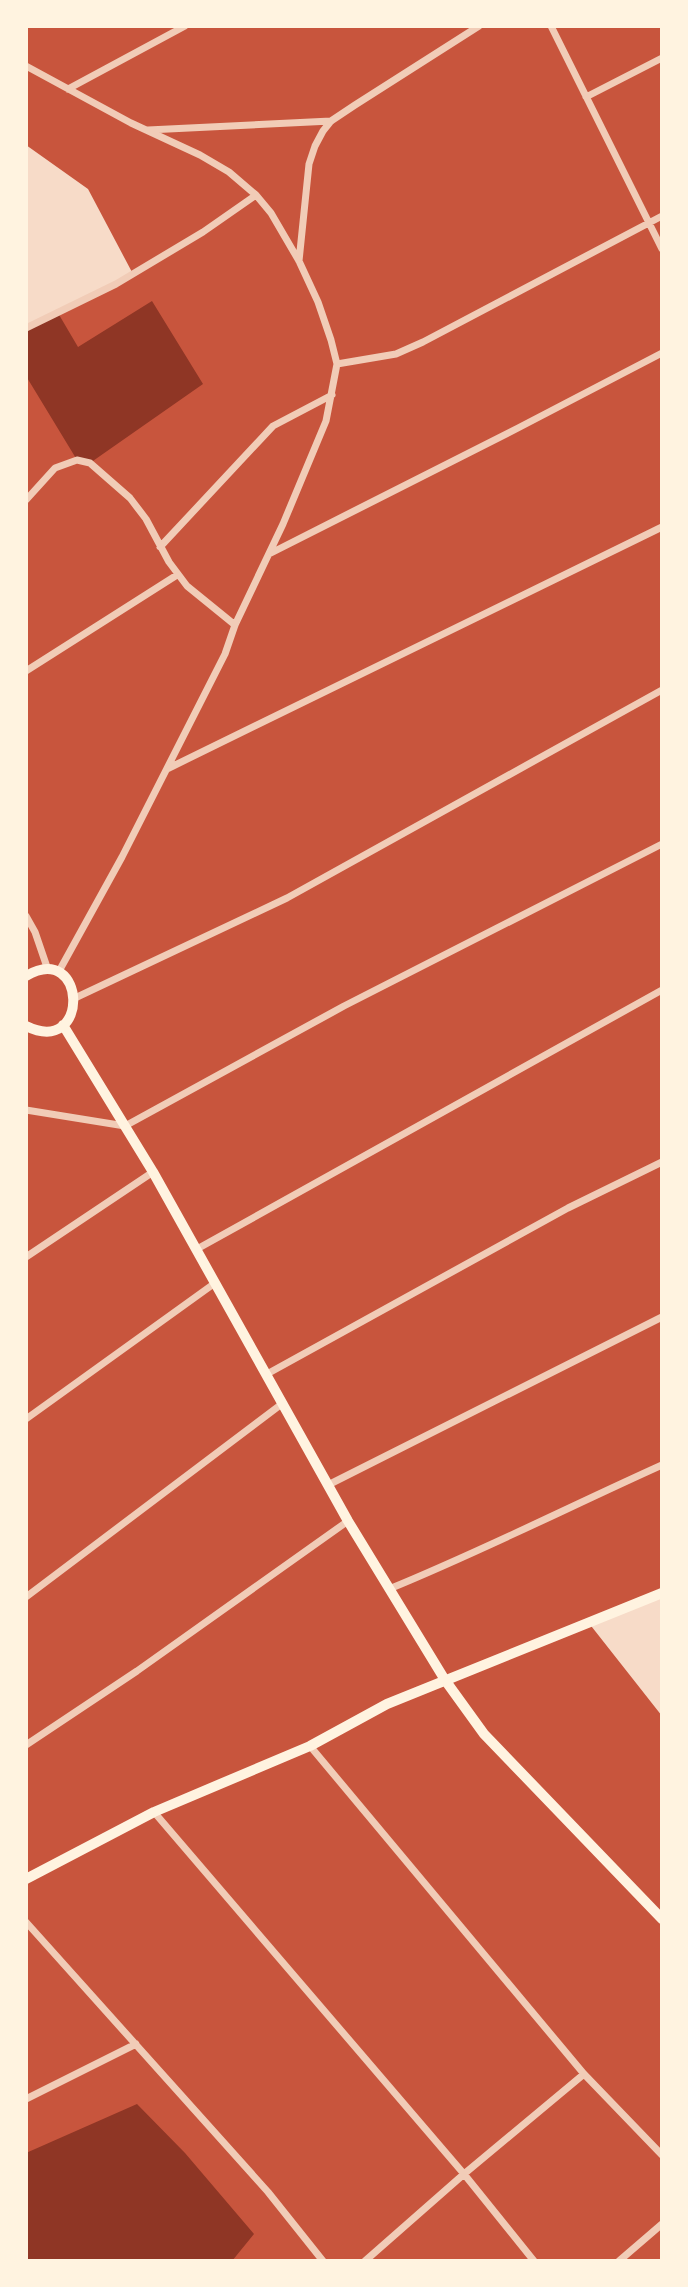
<svg xmlns="http://www.w3.org/2000/svg" width="688" height="2287" font-family="'Work Sans',sans-serif">
<style>
.water{fill:#8f3625}
.building{fill:#f7dbc8}
.lines{fill:none;stroke-linecap:round;stroke-linejoin:round}
.minor{stroke:#f1ccb7;stroke-width:7}
.secondary{stroke:#fff3e0;stroke-width:10}
</style>
<rect width="100%" height="100%" fill="#c8553d"/>
<path class="water" d="M152,301L203,384L90,463L77,460L26,376V328L58,313L78,347Z
M137,2104L185,2153L254,2234L232,2261H26V2153Z"/>
<path class="building" d="M26,145L88,189L133,274L26,328Z
M662,1592V1716L588,1622Z"/>
<g class="lines">
<path class="minor" d="M551,26L662,249
M26,66L131,123L200,155L229,172L256,195L271,213L299,261L318,302L331,340L337,364L326,421L283,524L235,625L225,654L122,857L58,973
M68,89L185,26
M586,97L662,58
M148,130L331,121
M299,261L309,164L315,146L323,131L331,121L355,105L479,26
M26,328L116,284L203,232L256,195
M337,364L396,354L423,342L662,216
M26,500L55,468L77,460L90,463L130,498L146,519L169,562L187,586L235,625
M160,547L273,426L332,395
M269,554L518,428L662,353
M26,671L177,575
M169,768L662,527
M26,916L35,932L48,970
M75,998L287,898L662,690
M26,1110L125,1126L344,1006L662,844
M197,1249L662,990
M26,1257L153,1172
M267,1374L568,1208L662,1162
M26,1419L215,1283
M328,1485L662,1317
M389,1589C482,1551 571,1506 662,1465
M26,1597L283,1403
M26,1745L137,1671L348,1521
M310,1746L584,2074L662,2155
M154,1812L464,2174L534,2261
M26,1922L268,2192L323,2261
M26,2099L136,2044
M365,2261L464,2174L584,2074
M619,2261L662,2224"/>
<path class="secondary" d="M26,976C87,940 91,1058 26,1026
M63,1025L153,1172L348,1521L445,1680L484,1734L662,1919
M26,1879L154,1812L310,1746L387,1704L662,1593"/>
</g>
<rect width="688" height="2287" fill="none" stroke="#fff3e0" stroke-width="56"/>
</svg>
